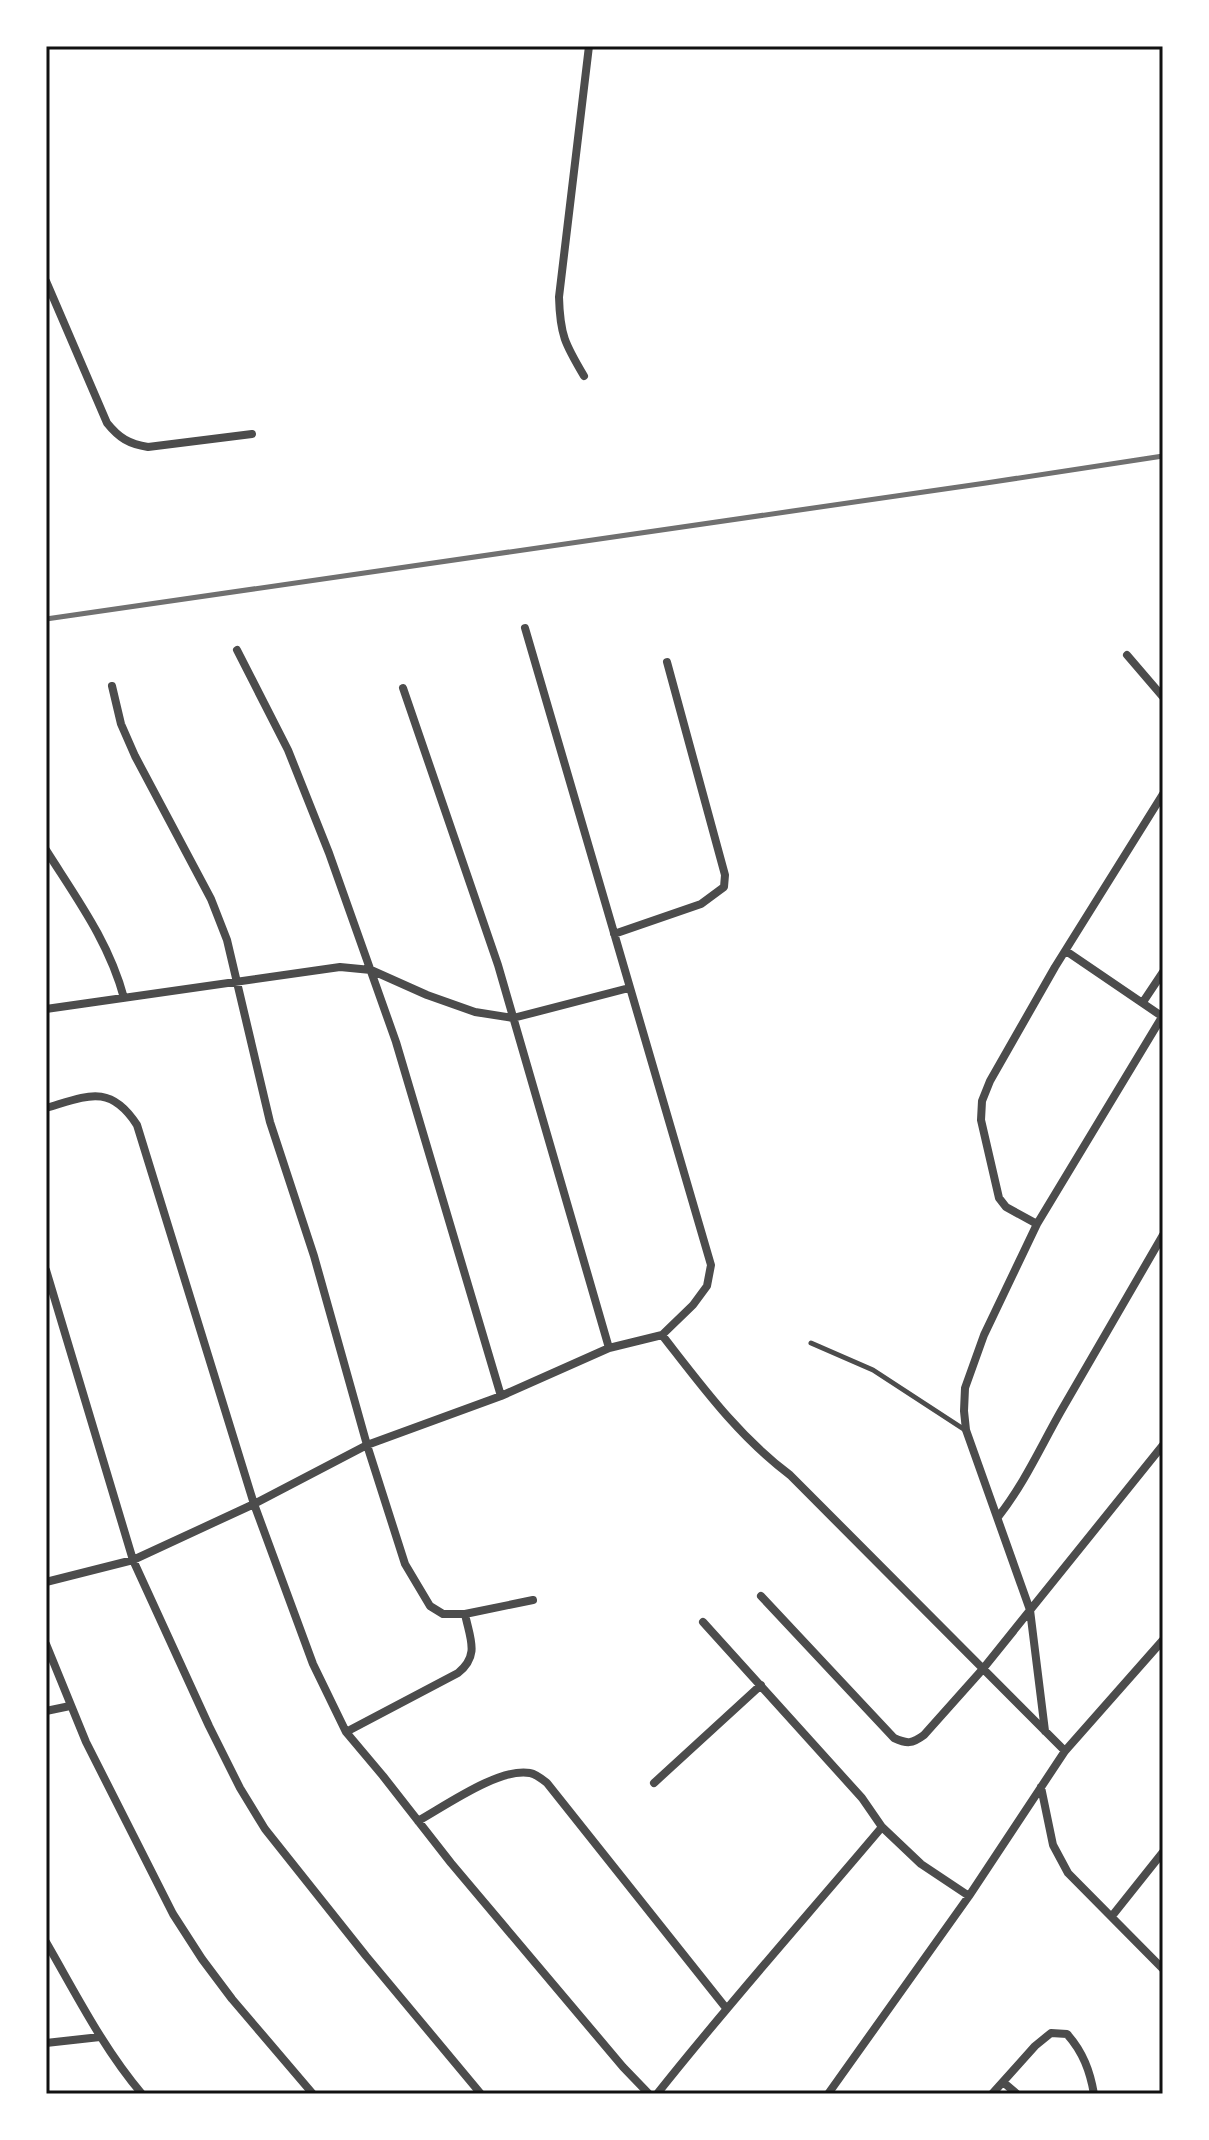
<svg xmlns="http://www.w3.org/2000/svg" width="1209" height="2140" font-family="Commissioner,sans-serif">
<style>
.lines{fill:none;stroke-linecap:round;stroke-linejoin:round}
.service{stroke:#4c4c4c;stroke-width:5}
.minor{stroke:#4c4c4c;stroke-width:8}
.rail{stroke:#707070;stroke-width:5}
.neatline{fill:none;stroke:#111;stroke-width:3}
</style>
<rect width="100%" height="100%" fill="#fff"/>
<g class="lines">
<path class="service" d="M811,1343L873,1370L965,1430"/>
<path class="minor" d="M46,281L107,423C119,438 129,444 148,447L252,434
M584,376C565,344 560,335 559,297L589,46
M525,628L711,1265L707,1286L693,1305L662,1335
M237,650L288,750L329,853L396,1042L501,1396
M1127,655L1163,697
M112,686L121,724L135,756L211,899L227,940L270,1122L314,1256L367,1445L405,1564L430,1606L443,1614H465L533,1600
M403,688L498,965L609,1348
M46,850C77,899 109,942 124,998
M614,934L701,904L724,887L725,875L667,662
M1066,951L1163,1017
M1143,1002L1163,972
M46,1009L340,967L371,970L427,995L475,1012L513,1018L629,988
M46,1108C87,1096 110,1083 137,1125L254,1504L313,1664L346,1732L383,1776L451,1863L623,2067L649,2094
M1037,1224L1006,1207L999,1198L981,1120L982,1101L990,1081L1055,967L1163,794
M46,1270L133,1560L209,1726L240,1788L265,1829L366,1956L481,2094
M998,1517C1024,1484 1040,1448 1061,1411C1095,1352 1129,1294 1163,1235
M46,1582L133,1560L254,1504L367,1445L501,1396L609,1348L662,1335C701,1385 738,1436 790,1475L1065,1751
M761,1596L894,1738C907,1744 912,1744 924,1735L982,1670L1163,1445
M703,1622L862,1798L882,1827L921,1864L969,1896
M46,1644L86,1742L173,1914L202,1959L232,1999L313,2094
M46,1711L70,1706
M1045,1731L1030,1610L966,1430L964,1411L965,1388L984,1335L1037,1224L1162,1017
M346,1732L458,1673C480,1655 470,1639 465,1614
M654,1783L761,1685
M1041,1787L1053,1845L1068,1873L1163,1969
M418,1821C445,1806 500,1767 530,1773C536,1774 542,1779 547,1783L726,2008
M1112,1916L1163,1852
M46,1942C76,1994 103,2048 142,2094
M46,2043L100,2037
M1003,2082L1017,2094
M657,2094C729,2003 807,1916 882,1827
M828,2094L969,1896L1065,1751L1163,1640
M992,2094L1035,2046L1051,2033L1067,2034C1083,2052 1090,2071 1094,2094"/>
<path class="rail" d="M46,619L986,483L1163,456"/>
</g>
<rect width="1209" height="2140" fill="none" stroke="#ffffff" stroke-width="96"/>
<rect x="48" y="48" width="1113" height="2044" class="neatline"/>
</svg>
